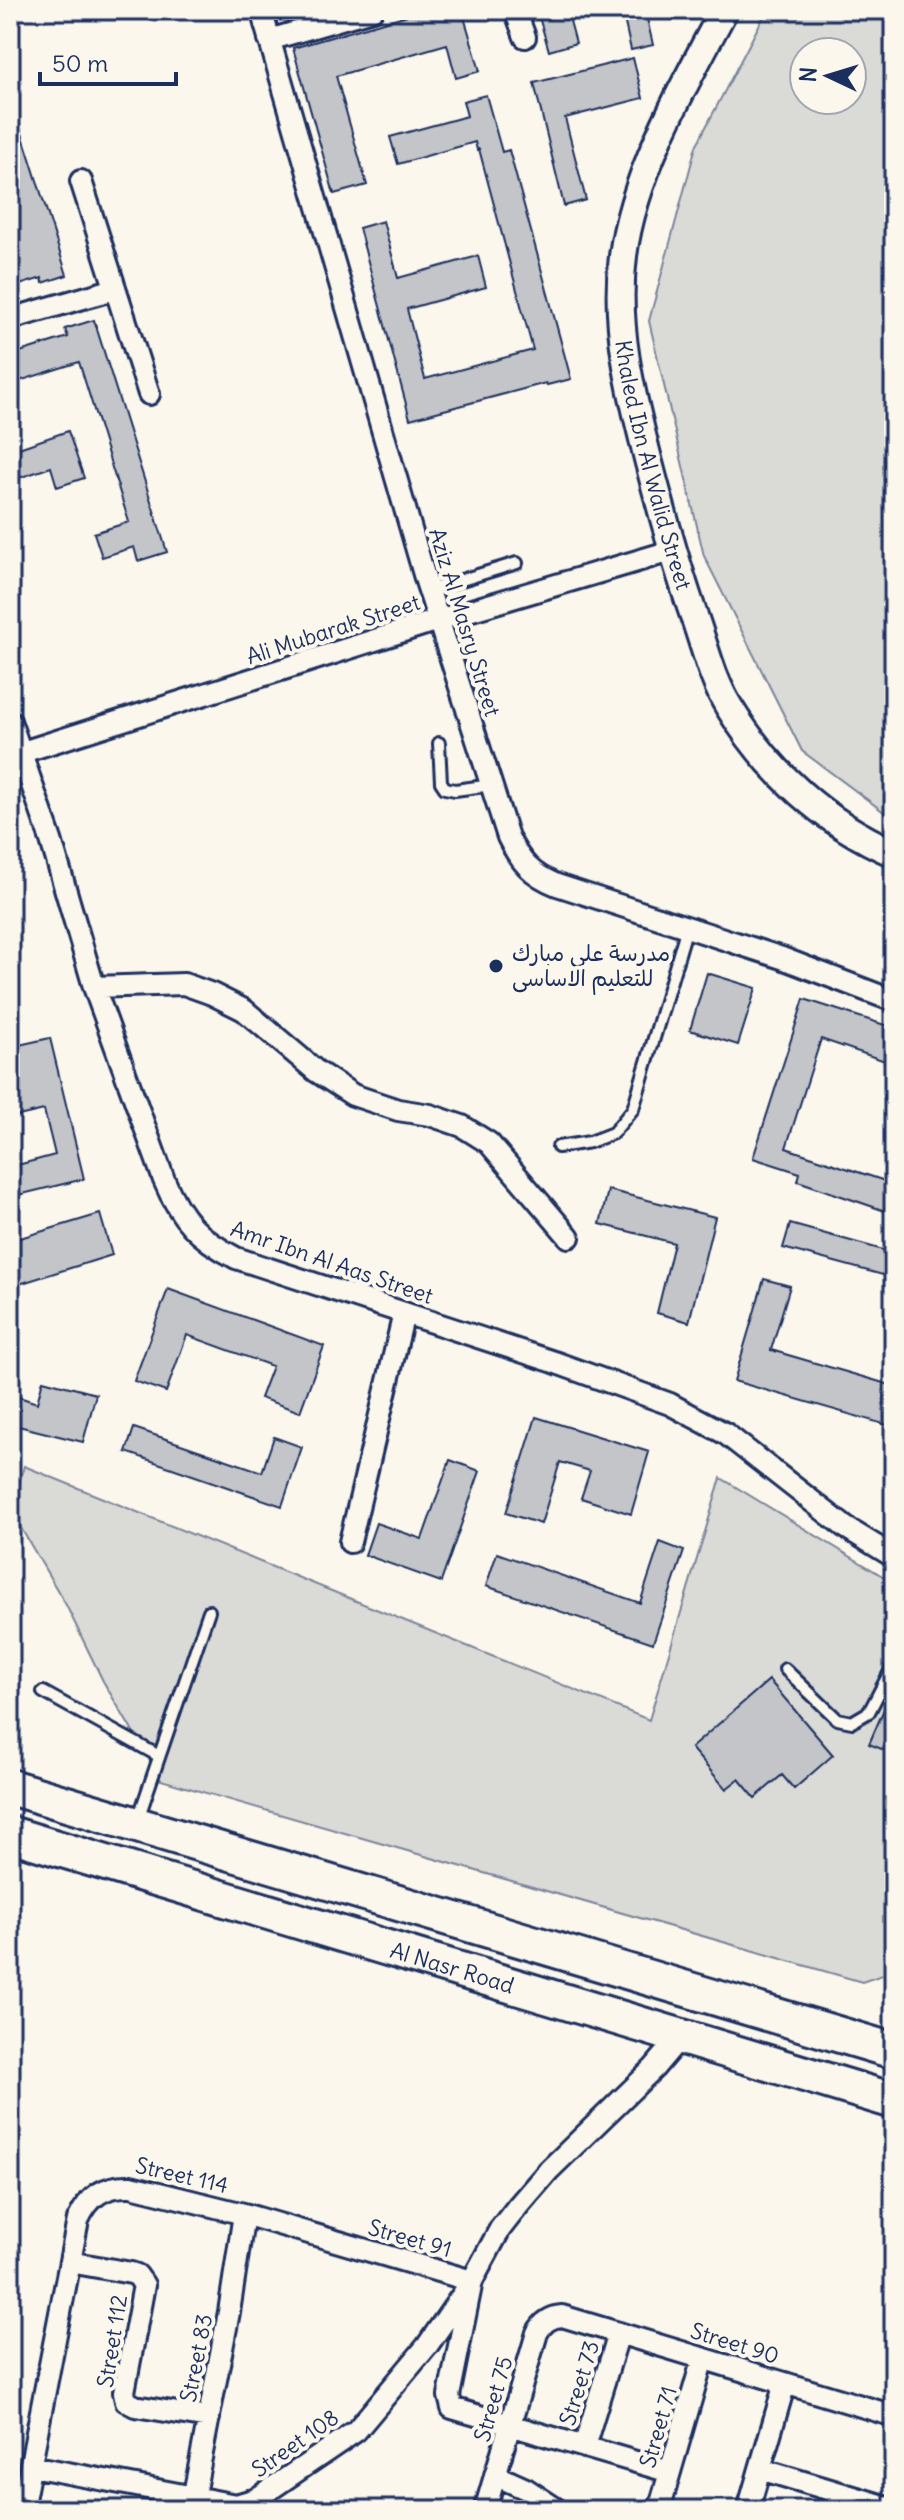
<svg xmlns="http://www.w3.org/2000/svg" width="904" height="2520" font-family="Delius,'Playpen Sans Arabic',sans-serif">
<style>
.green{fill:#dadad7;stroke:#7a849a;stroke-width:2;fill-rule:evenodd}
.building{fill:#c3c5c9;stroke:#1b2f5e;stroke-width:2}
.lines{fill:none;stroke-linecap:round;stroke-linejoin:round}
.service-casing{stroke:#1b2f5e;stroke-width:16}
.minor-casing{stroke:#1b2f5e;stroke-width:26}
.tertiary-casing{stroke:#1b2f5e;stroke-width:32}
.trunk-casing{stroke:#1b2f5e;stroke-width:40}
.service{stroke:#fbf7ec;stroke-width:10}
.minor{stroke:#fbf7ec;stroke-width:20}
.tertiary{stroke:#fbf7ec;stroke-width:26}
.trunk{stroke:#fbf7ec;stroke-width:34}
.poi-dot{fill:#1b2f5e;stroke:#fbf7ec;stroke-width:3}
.labels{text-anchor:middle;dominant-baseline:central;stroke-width:8;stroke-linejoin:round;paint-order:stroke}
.street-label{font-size:22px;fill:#1b2f5e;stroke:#fbf7ec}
.poi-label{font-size:22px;fill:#1b2f5e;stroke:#fbf7ec;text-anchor:start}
</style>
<rect width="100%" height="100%" fill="#fbf7ec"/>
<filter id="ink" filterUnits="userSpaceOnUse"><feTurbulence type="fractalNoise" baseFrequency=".0125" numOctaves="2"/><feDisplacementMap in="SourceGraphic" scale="16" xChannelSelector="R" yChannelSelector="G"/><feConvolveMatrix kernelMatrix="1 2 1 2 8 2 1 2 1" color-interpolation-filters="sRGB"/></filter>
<g filter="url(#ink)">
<path class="green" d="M767,10H894V811L892,818L802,751L704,556L649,321L696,146ZM804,52H852V100H804Z
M24,1466L649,1720L721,1478L894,1583V1971L862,1982L161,1780L103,1681L66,1605L11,1511Z"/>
<path class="building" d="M425,10H462L480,71L456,78L447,44L336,76L367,185L334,194L293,48Z
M537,10H567L576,43L549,51Z
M622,10H645L653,45L631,50Z
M633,58L643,98L565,118L586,200L564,206L534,83Z
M486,95L502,152L509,150L571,379L547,385L546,383L410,419L359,228L383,221L398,278L478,256L486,287L407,309L425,379L533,350L479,149L477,150L475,142L398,164L390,137L467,116L463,101Z
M13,105L67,275L43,283L42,278L10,288V207L19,206L10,178V106Z
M94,320L167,552L138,561L134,547L102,557L94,533L129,522L79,362L10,384V355L68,337L65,329Z
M68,431L84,478L57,487L51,467L10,481V451Z
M707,973L756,988L738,1045L690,1030Z
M804,999L894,1028V1044L888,1062L821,1039L786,1148L894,1184V1214L798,1181L800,1173L753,1158Z
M50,1038L84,1179L10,1197V1167L55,1155L44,1110L10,1118V1047Z
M608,1190L715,1217L689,1322L657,1313L674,1243L600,1224Z
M100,1214L112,1255L16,1285L10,1266V1241Z
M790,1224L894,1253V1278L783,1248Z
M764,1279L790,1286L771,1350L894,1386V1427L734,1381Z
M168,1289L324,1346L300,1412L260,1398L272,1366L187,1335L166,1392L134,1381Z
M43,1380L96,1394L83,1442L10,1424V1394L37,1403Z
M536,1417L649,1452L631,1514L581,1498L590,1471L560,1462L541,1524L506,1513Z
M134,1428L262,1472L274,1437L302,1447L282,1506L126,1452Z
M450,1460L480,1471L441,1582L365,1555L376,1523L422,1539Z
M660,1542L684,1551L653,1643L486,1586L497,1553L640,1603Z
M769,1680L833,1755L794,1789L782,1775L755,1798L739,1779L726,1789L691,1748Z
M894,1686V1754L869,1744Z"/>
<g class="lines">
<defs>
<path id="service" d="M429,590L517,563
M439,743L441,782L445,788L455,790L492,785
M558,1147L590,1142L613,1133L633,1109L687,927
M785,1669L837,1719L852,1722L869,1712L894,1664
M43,1692L159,1756
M137,1822L209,1611"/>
<path id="minor" d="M261,10L425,578L508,837C520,862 532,875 557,885L782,958L894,1001
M515,10L525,37
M269,40L372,10
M81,181L149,394
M10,319L115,289
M10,721L51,840L94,987L164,1180C181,1220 198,1238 236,1258L554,1362L670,1404L726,1434L845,1527L894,1557
M10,756L438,620L671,551
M94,987L184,984L212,994L244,1010L316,1071L353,1095L398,1110L430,1115L462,1126L489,1143L569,1237
M350,1542L404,1313
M70,2262L131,2273L137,2275L144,2285L124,2392L126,2401L135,2406L209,2418
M584,2447L619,2333
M31,2466L236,2505L256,2499L356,2431L427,2346L472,2281L500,2229L518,2206L549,2170L654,2068L681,2036
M760,2469L894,2509
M495,2475L526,2489L558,2510
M22,2510L78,2220C89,2196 104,2185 131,2186L244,2214L472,2281L449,2396L452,2408L670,2472
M191,2510L229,2312L244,2214
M485,2510L537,2333C543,2322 550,2317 562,2316L894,2416
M659,2510L703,2358
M748,2510L785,2383"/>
<g id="tertiary">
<path id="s1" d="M724,10C685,83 633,174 623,256C614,326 631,392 648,459C662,513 676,564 694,616C705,647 712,679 729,707C768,771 824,823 894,853"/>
</g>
<g id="trunk">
<path d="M10,1787L894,2051"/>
<path id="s2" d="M10,1834L894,2101"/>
</g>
</defs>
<use href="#service" class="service-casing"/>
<use href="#minor" class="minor-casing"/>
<use href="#tertiary" class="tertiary-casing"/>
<use href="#trunk" class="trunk-casing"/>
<use href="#service" class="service"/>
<use href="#minor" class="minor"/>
<use href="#tertiary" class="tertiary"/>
<use href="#trunk" class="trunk"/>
</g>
</g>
<circle class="poi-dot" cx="496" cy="966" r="8"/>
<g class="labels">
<g class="street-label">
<text stroke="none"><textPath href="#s1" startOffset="480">Khaled Ibn Al Walid Street</textPath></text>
<text transform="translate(465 622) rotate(73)">Aziz Al Masry Street</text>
<text transform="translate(333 629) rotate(-18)">Ali Mubarak Street</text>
<text transform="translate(332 1262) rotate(19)">Amr Ibn Al Aas Street</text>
<text stroke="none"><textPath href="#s2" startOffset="462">Al Nasr Road</textPath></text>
<text transform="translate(182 2175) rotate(13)">Street 114</text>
<text transform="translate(410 2238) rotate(16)">Street 91</text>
<text transform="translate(112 2341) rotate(-81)">Street 112</text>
<text transform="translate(735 2343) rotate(17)">Street 90</text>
<text transform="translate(196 2358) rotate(-79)">Street 83</text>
<text transform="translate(579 2383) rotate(-73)">Street 73</text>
<text transform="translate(493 2399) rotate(-74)">Street 75</text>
<text transform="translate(658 2427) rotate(-74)">Street 71</text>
<text transform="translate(295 2443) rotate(-35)">Street 108</text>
</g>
<g class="poi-label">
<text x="512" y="953">مدرسة على مبارك<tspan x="512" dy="25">للتعليم الاساسى</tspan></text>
</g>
</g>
<rect width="904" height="2520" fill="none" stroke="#fbf7ec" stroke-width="40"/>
<rect x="20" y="20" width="864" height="2480" fill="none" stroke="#1b2f5e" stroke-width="3" filter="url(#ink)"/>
<g transform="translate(828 76) rotate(274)"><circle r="38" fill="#fbf7ec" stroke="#a1a7b3" stroke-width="2"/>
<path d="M0-6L14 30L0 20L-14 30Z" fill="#1b2f5e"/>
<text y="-12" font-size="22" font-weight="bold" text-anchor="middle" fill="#1b2f5e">N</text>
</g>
<path d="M40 72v12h136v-12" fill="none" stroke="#1b2f5e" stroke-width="4"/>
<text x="52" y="72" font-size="24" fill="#1b2f5e" stroke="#fbf7ec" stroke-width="6" paint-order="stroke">50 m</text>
</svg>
